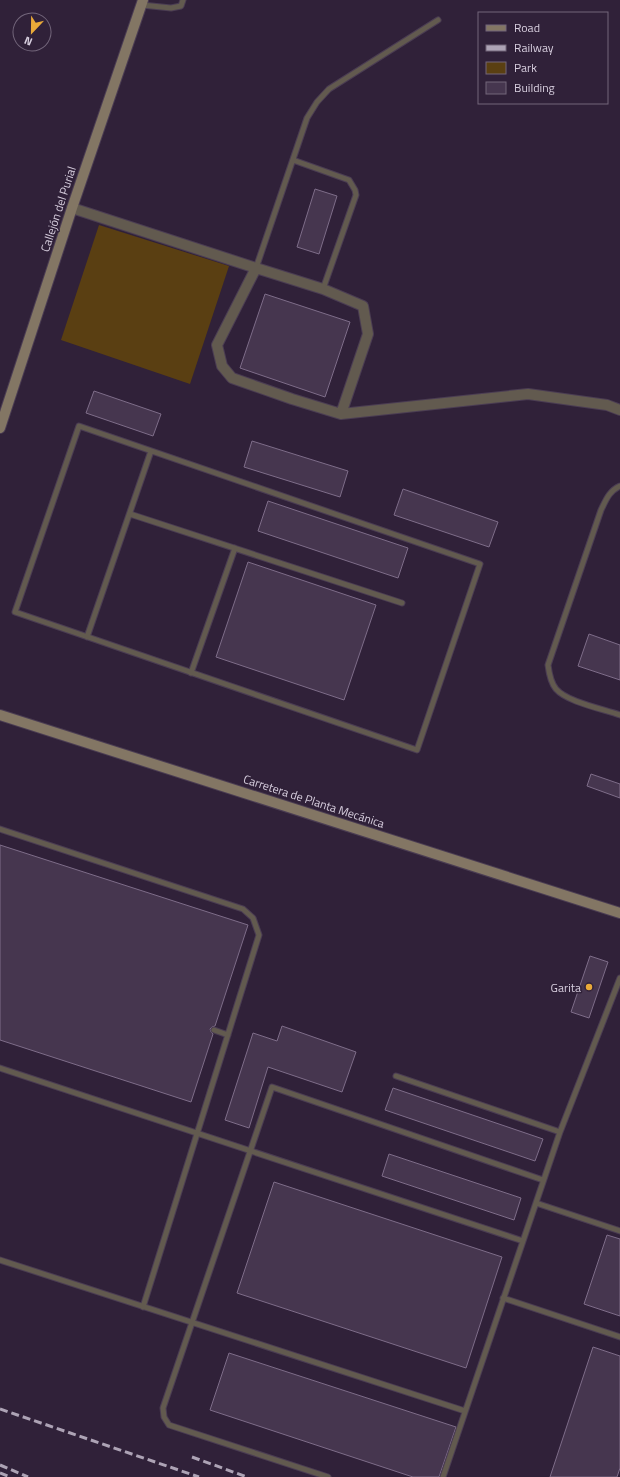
<svg xmlns="http://www.w3.org/2000/svg" width="620" height="1477" font-family="'Titillium Web',sans-serif">
<style>
.green{fill:#5a3f12}
.building{fill:#46364f;stroke:#7e6d89}
.lines{fill:none;stroke-linecap:round;stroke-linejoin:round}
.lane-casing{stroke:#4b3d53;stroke-width:7}
.street-casing{stroke:#4b3d53;stroke-width:12}
.secondary-casing{stroke:#4b3d53;stroke-width:12}
.lane{stroke:#625a4f;stroke-width:5}
.street{stroke:#625a4f;stroke-width:10}
.secondary{stroke:#837664;stroke-width:10}
.rail{stroke:#ada3b5;stroke-width:3;stroke-dasharray:8 4;stroke-linecap:butt}
.poi-dot{fill:#eaaa39;stroke:#302139;stroke-width:1.5}
.labels{text-anchor:middle;dominant-baseline:central;stroke-width:3;stroke-linejoin:round;paint-order:stroke}
.street-label{font-size:12px;fill:#d7cede;stroke:#302139}
.poi-label{font-size:12px;fill:#d7cede;stroke:#302139;text-anchor:end}
</style>
<rect width="100%" height="100%" fill="#302139"/>
<path class="green" d="M99,225L229,266L190,384L61,340Z"/>
<path class="building" d="M315,189L337,196L319,254L297,247Z
M265,294L350,322L325,397L240,368Z
M94,391L161,414L153,436L86,413Z
M252,441L348,471L340,497L244,467Z
M403,489L498,522L489,547L394,515Z
M268,501L408,548L398,578L258,531Z
M248,562L376,605L344,700L216,657Z
M589,634L620,645V680L578,666Z
M591,774L620,784V798L587,786Z
M0,845L248,925L215,1026L212,1027L210,1029L211,1032L213,1034L191,1102L0,1040Z
M590,956L608,962L589,1018L571,1012Z
M282,1026L356,1052L342,1092L268,1067L249,1128L225,1120L253,1033L277,1041Z
M393,1088L543,1139L535,1161L385,1110Z
M389,1154L521,1198L514,1220L382,1176Z
M274,1182L502,1257L466,1368L237,1293Z
M607,1235L620,1239V1316L584,1304Z
M593,1347L620,1356V1468L617,1477H550Z
M229,1353L456,1427L439,1477H413L210,1410Z"/>
<g class="lines">
<defs>
<path id="lane" d="M142,5L171,8L181,6L183,0
M293,160L349,180L355,190L356,195L323,289
M256,268L307,118L317,102L329,89L438,20
M79,426L480,564L417,750L15,612Z
M620,486C609,491 606,500 601,510L548,665C549,673 551,683 556,689C567,702 603,709 620,715
M130,514L402,603
M87,637L151,451
M191,673L235,548
M0,829L243,909L253,918L259,935L143,1307
M214,1030L228,1035
M0,1068L523,1241
M396,1076L560,1132
M536,1203L620,1231
M0,1260L465,1411
M503,1298L620,1337
M328,1477L169,1425L164,1417L163,1408L272,1087L543,1180
M443,1477L560,1132L620,978"/>
<path id="street" d="M72,208L256,268L217,345L222,366L232,378L292,399L341,414L528,394L607,405L620,410
M256,268L323,289L363,306L368,334L341,414"/>
<path id="secondary" d="M0,428L72,208L143,0
M0,715L620,913"/>
</defs>
<use href="#lane" class="lane-casing"/>
<use href="#street" class="street-casing"/>
<use href="#secondary" class="secondary-casing"/>
<use href="#lane" class="lane"/>
<use href="#street" class="street"/>
<use href="#secondary" class="secondary"/>
<path class="rail" d="M0,1409L199,1477
M192,1457L247,1477
M0,1465L28,1477
M0,1473L10,1477"/>
</g>
<circle class="poi-dot" cx="589" cy="987" r="4"/>
<g class="labels">
<g class="street-label">
<text transform="translate(58 209) rotate(-72)">Callejón del Purial</text>
<text transform="translate(314 801) rotate(18)">Carretera de Planta Mecánica</text>
</g>
<g class="poi-label">
<text x="581" y="987">Garita</text>
</g>
</g>
<rect x="478" y="12" width="130" height="92" fill="#302139" stroke="#73667b"/>
<rect x="486" y="25" width="20" height="6" fill="#837664" stroke="#73667b"/>
<text x="514" y="32" font-size="12" fill="#d7cede">Road</text>
<rect x="486" y="45" width="20" height="6" fill="#ada3b5" stroke="#73667b"/>
<text x="514" y="52" font-size="12" fill="#d7cede">Railway</text>
<rect x="486" y="62" width="20" height="12" fill="#5a3f12" stroke="#73667b"/>
<text x="514" y="72" font-size="12" fill="#d7cede">Park</text>
<rect x="486" y="82" width="20" height="12" fill="#46364f" stroke="#73667b"/>
<text x="514" y="92" font-size="12" fill="#d7cede">Building</text>
<g transform="translate(32 32) rotate(202)"><circle r="19" fill="#302139" stroke="#73667b"/>
<path d="M0-3L7 15L0 10L-7 15Z" fill="#eaaa39"/>
<text y="-6" font-size="11" font-weight="bold" text-anchor="middle" fill="#d7cede">N</text>
</g>
</svg>
